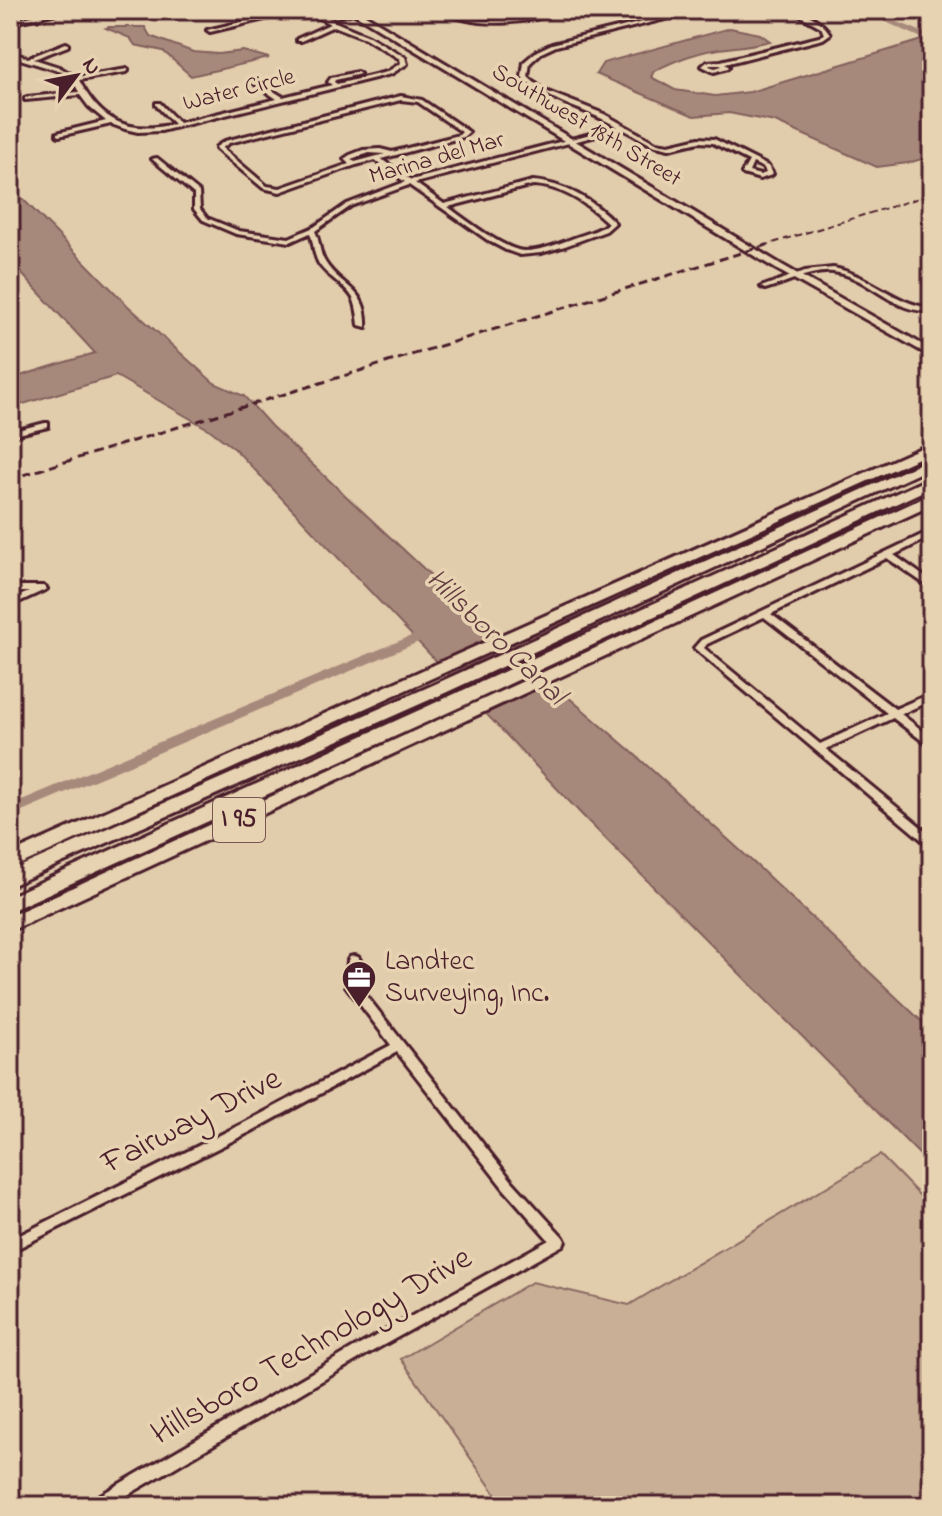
<svg xmlns="http://www.w3.org/2000/svg" width="942" height="1516" font-family="'Indie Flower',sans-serif">
<style>
.green{fill:#c8af96;stroke:#896760;stroke-width:2}
.water{fill:#a7897b;stroke:#825f5b;stroke-width:2}
.lines{fill:none;stroke-linecap:round;stroke-linejoin:round}
.canal{fill:#a7897b;fill-rule:evenodd}
.minor-casing{stroke:#4a1f2b;stroke-width:6}
.secondary-casing{stroke:#4a1f2b;stroke-width:6}
.motorway-casing{stroke:#4a1f2b;stroke-width:6}
.minor{fill:#e7d3b1;fill-rule:evenodd}
.secondary{fill:#e7d3b1;fill-rule:evenodd}
.motorway{fill:#e7d3b1;fill-rule:evenodd}
.rail-far1{stroke:#4a1f2b;stroke-width:2;stroke-dasharray:7 4;stroke-linecap:butt}
.rail{stroke:#4a1f2b;stroke-width:3;stroke-dasharray:9 5;stroke-linecap:butt}
.labels{text-anchor:middle;dominant-baseline:central;stroke-width:7;stroke-linejoin:round;paint-order:stroke}
.far-street-label{font-size:24px;fill:#4a1f2b;stroke:#e7d3b1}
.shield{fill:#e7d3b1;stroke:#795553;stroke-width:2}
.shield-label{font-size:26px;font-weight:bold;fill:#4a1f2b}
.poi-label{font-size:28px;fill:#4a1f2b;stroke:#e7d3b1;text-anchor:start}
.water-label{font-size:30px;font-style:italic;fill:#613a3f;stroke:#e7d3b1}
.near-street-label{font-size:34px;fill:#4a1f2b;stroke:#e7d3b1}
</style>
<rect width="100%" height="100%" fill="#e1ccac"/>
<filter id="ink" filterUnits="userSpaceOnUse"><feTurbulence type="fractalNoise" baseFrequency=".0125" numOctaves="2"/><feDisplacementMap in="SourceGraphic" scale="16" xChannelSelector="R" yChannelSelector="G"/><feConvolveMatrix kernelMatrix="1 2 1 2 8 2 1 2 1" color-interpolation-filters="sRGB"/></filter>
<g filter="url(#ink)">
<path class="green" d="M880,1155L932,1208V1506H504L401,1359L532,1282L629,1305Z"/>
<path class="water" d="M109,27H145L150,36L193,52L219,54L243,51L269,58L191,76L163,51L135,45L130,38L106,28Z
M730,28L760,34L770,41C751,46 733,47 713,50C693,53 672,62 654,71L651,77L675,90L715,96L750,92L932,37V156L908,163L877,167L775,122L729,113L694,116L596,74L603,63Z
M10,186L128,306L214,383L244,396L271,426L482,623L632,752L754,863L932,1031V1167L586,819L235,449L210,430L116,376L10,408V379L95,353L10,261Z"/>
<g class="lines">
<path class="canal" d="M859,10H869L932,36V39L926,40Z
M430,628L435,629L436,632L435,635L10,816V805Z"/>
<defs>
<path id="minor" d="M59,10H70L17,22L14,20Z
M132,10H140L121,17L116,16Z
M293,10H303L210,32L207,30Z
M305,10H312L324,17L356,10H366L328,19L369,36L405,57L407,64L391,74L161,131L138,132L125,129L111,124L59,136L57,135V133L106,121L89,107L80,95L25,100V98L27,97L79,92L71,78L62,72L10,56V52L28,58L66,43L68,44V46L34,59L59,67L76,77L128,69V71L126,72L79,80C100,121 128,135 174,124L156,105V103H160L179,123L277,99L255,84V82H259L283,97L332,85L328,82L331,78L357,72L360,74L335,80L334,82L337,84L387,72L401,63L400,59L365,38L334,26L301,41H297V39L330,24Z
M440,10C448,10 452,12 459,15C468,18 479,20 490,20C516,20 540,10 566,10C530,24 475,30 440,10Z
M692,10H701L556,46L541,53L530,63L528,77L543,90L604,114L656,143L669,145L699,138L714,139L768,166L773,174L772,175L760,179L743,174L742,173L749,161L713,143L699,142L669,149L652,145L623,129L415,183L444,204L533,181C563,183 595,201 615,223L606,231L565,246L541,253L520,255L506,250L489,241L409,185L351,206L315,231C320,241 319,253 325,262C341,288 368,288 366,327L359,325C358,317 357,308 354,300C347,285 328,278 319,264C313,254 314,243 310,233L290,242L236,234L203,220L194,209V194L152,159L157,158L199,192L200,209L207,218L239,231L289,238L314,227L347,204L405,182L375,160L356,165L280,192L263,188L216,149V147L225,141L401,96L422,100L469,132L463,137L381,159L411,180L618,127C587,109 548,102 522,77L524,62L537,51L552,44ZM401,100L418,102L462,132L459,135L392,152L380,149L363,150L350,155L344,159L349,164L280,188L267,186L222,148L229,143ZM369,153L385,154L355,162L351,159ZM753,163L764,168L766,173L760,175L749,172ZM533,185C561,186 588,204 608,223C599,231 585,234 574,238C558,244 541,251 524,251C504,250 465,219 448,207Z
M790,10C805,10 823,22 830,34L823,39L725,64L729,67L728,68L714,72L702,66L707,62L721,61L819,37L824,34L821,27ZM710,65H720L722,66L715,68L709,66Z
M833,268C871,275 893,304 932,308V312C921,311 911,310 901,305C878,295 859,275 833,272C810,270 787,283 765,289L761,287L805,271Z
M45,423H48V427L10,436V432Z
M932,530V536L894,555L932,582V589L887,558L771,614L895,709L932,693V700L901,714L932,738V746L928,745L893,718L826,749L932,836V846L928,845L694,648L701,640ZM764,617L887,713L820,744L704,648L707,644Z
M10,586H43L47,589L10,606V600L29,592H10Z
M354,956L358,957L360,960L358,985L512,1181L563,1237L565,1241L563,1245L364,1356L109,1506H88L90,1501L354,1348L549,1240L504,1189L397,1052L250,1132L10,1252V1240L242,1124L391,1045L346,986L348,960L350,957Z"/>
<path id="secondary" d="M348,10H357L782,265L932,350V357L776,269Z"/>
<path id="motorway" d="M932,443V452L10,869V854Z
M932,458V467L445,693L10,886V871L433,685Z
M932,477V487L460,707L10,911V896Z
M932,494V505L10,931V916Z"/>
</defs>
<use href="#minor" class="minor-casing"/>
<use href="#secondary" class="secondary-casing"/>
<use href="#motorway" class="motorway-casing"/>
<use href="#minor" class="minor"/>
<use href="#secondary" class="secondary"/>
<use href="#motorway" class="motorway"/>
<path class="rail-far1" d="M763,246L932,194"/>
<path class="rail" d="M10,479L770,244"/>
</g>
</g>
<defs>
<symbol id="office-pin" viewBox="-11 -11 22 30"><path d="M0 17L-7.5 6A9.5 9.5 0 1 1 7.5 6Z" fill="#4a1f2b" stroke="#e7d3b1"/><path d="M-6-3h4V-5.5h4V-3h4V5H-6ZM-1-4.5V-3h2v-1.5ZM-6 0V1H6V0Z" fill="#fff"/></symbol>
</defs>
<g fill-rule="evenodd">
<use href="#office-pin" x="339" y="958" width="40" height="54"/>
</g>
<g class="labels">
<g class="far-street-label">
<text transform="translate(239 91) rotate(-14)">Water Circle</text>
<text transform="translate(586 126) rotate(31)">Southwest 18th Street</text>
<text transform="translate(437 159) rotate(-16)">Marina del Mar</text>
</g>
<rect class="shield" x="213" y="798" width="52" height="44" rx="6"/>
<g class="shield-label">
<text x="239" y="820">I 95</text>
</g>
<g class="poi-label">
<text x="385" y="962">Landtec<tspan x="385" dy="32">Surveying, Inc.</tspan></text>
</g>
<g class="water-label">
<text transform="translate(495 638) rotate(44)">Hillsboro Canal</text>
</g>
<g class="near-street-label">
<text transform="translate(192 1122) rotate(-27)">Fairway Drive</text>
<text transform="translate(312 1347) rotate(-30)">Hillsboro Technology Drive</text>
</g>
</g>
<rect width="942" height="1516" fill="none" stroke="#e7d3b1" stroke-width="40"/>
<rect x="20" y="20" width="902" height="1476" fill="none" stroke="#4a1f2b" stroke-width="3" filter="url(#ink)"/>
<g transform="translate(76 76) rotate(58)" stroke="#e7d3b1" stroke-width="6" paint-order="stroke">
<path d="M0-6L14 30L0 20L-14 30Z" fill="#4a1f2b"/>
<text y="-12" font-size="22" font-weight="bold" text-anchor="middle" fill="#4a1f2b">N</text>
</g>
</svg>
